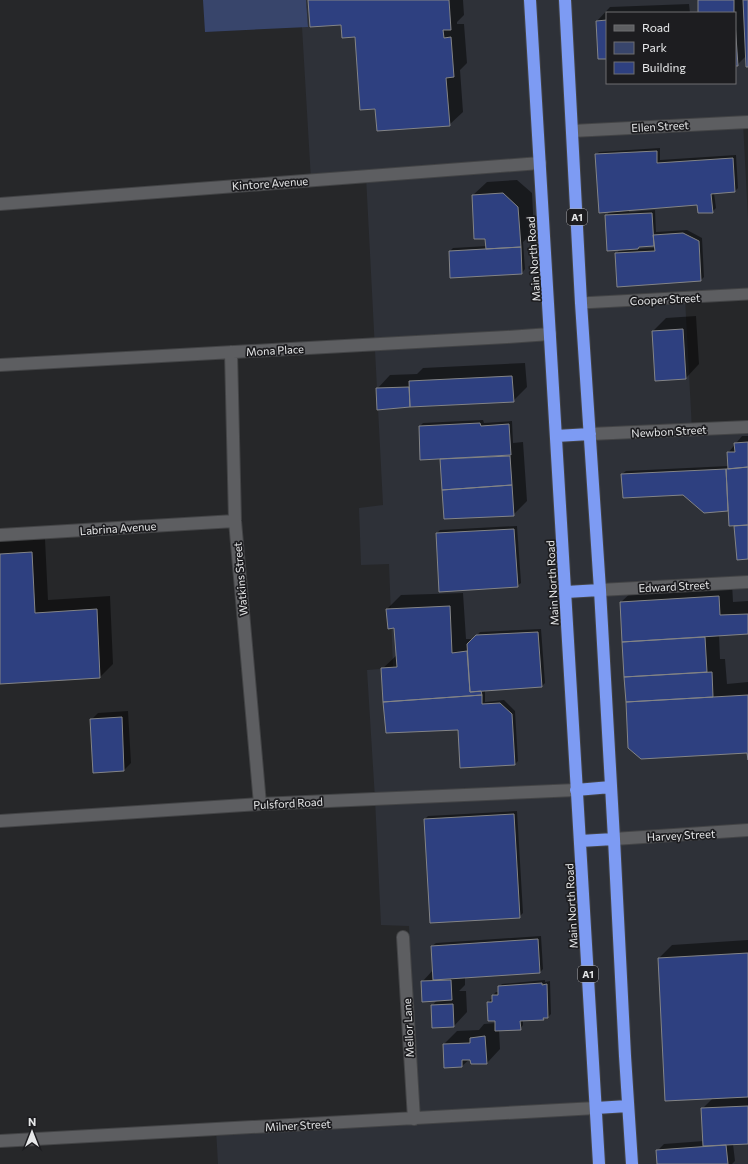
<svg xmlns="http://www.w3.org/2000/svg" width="748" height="1164" font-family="Commissioner,sans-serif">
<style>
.built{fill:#2e3138;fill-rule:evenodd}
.green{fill:#38456b}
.shadow{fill:#0007;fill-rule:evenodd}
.building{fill:#2e4080;stroke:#838486}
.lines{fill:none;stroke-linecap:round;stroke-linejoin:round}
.lane-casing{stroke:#434446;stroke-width:13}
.street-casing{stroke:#434446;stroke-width:14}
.highway-casing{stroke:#434446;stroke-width:14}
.lane{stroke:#5d5e61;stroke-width:11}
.street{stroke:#5d5e61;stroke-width:12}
.highway{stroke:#7d9bf3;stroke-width:12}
.labels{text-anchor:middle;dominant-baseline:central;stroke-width:3.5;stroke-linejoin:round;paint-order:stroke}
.shield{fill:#1d1d20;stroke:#aaabad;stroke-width:1}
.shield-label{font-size:10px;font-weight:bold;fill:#e7e8e9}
.street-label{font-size:11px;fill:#e7e8e9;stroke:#1d1d20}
</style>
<rect width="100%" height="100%" fill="#262729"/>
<path class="built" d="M306,0H748V122H743L748,219V294L685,298L692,430L748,427V1164H218L216,1129L419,1118L409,926L381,925L375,799L367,670L393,668L389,564L361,565L359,508L383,505L366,176L311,180L302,27H308ZM607,13H735V83H607Z"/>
<path class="green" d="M203,0H306L308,27L205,32Z"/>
<path class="shadow" d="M309,0H463L464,15L457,22V24H464L467,63L460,70L463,112L449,125L376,108L356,36L342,24Z
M699,0H748V66L746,56L737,65H735V13H699Z
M689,4L690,13H607V58L597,21L610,7Z
M660,148V160L736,155L738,188L735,191L714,193L716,208L712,212L698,204L629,210V212L655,210L656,232L687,230L702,238L704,277L701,280L616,254L620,249L606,216L610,211L596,155L599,152ZM655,245V248L637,249L640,246Z
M517,180L532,193L534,232L523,242L525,269L522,273L451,277L450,251L453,248L487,246L473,195L487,182Z
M696,316L699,364L686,378L653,331L666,318Z
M525,363L527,387L513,401L378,409L377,389L390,375L417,374L423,368Z
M483,420L484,423L512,421L513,443L523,442L527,501L513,515L445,518L441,458L420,426L423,423Z
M742,436H748V558L738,559L735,524L729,509L728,510L683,494L622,474L626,471L728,466V453Z
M517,526L521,583L517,586L437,533L440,530Z
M45,539L48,600L110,596L113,664L100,677L0,683V541Z
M732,583L733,602L748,601V633L719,635L720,659H725L727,684L748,682V752L629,748L621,602L635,589Z
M463,593L466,639H474L480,632L541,629L545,683L542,686L486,690L485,691V702L504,700L515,711L518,761L515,764L459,728L382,669L397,655L395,627L389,628L387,609L401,595Z
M128,711L131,763L124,770L91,720L98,713Z
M517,811L523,913L519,917L425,819L428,816Z
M541,936L543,969L540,972L465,977V985L459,991H466L467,1012L454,1026L432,1006L437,1000L422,982L433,970L432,946L436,943Z
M748,940V1143L733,1144L735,1161L732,1164H658L657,1151L664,1144L704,1141L702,1109L713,1098L659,958L672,945Z
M545,980V982L550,981L551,1014L548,1017H545L543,1019L523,1020V1025L520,1029L499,1030L500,1049L487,1063L470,1059L462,1066L444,1044L457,1031L479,1030L484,1024L496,1023L488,1003L491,999H493V995L496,992H499V987L502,984Z"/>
<path class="building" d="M308,0H449L451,30H443L444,38L451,37L454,77L446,78L450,126L377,131L375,109L360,110L355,37L342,38L341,25L310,27Z
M698,0H734V13H698Z
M743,0H748V67H746Z
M607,20V59H598L596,21Z
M735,22L738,66H735Z
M657,151V163L733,158L735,192L711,194L713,213H698L697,205L599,213L595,154Z
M503,193L518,207L521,247L486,249L485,239H474L472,195Z
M652,213L654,246L639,247L638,249L607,251L605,215Z
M683,233L699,241L701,281L617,287L615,253L655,251L653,235Z
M521,247L522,274L450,278L449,251Z
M683,329L686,379L655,381L652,331Z
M512,376L514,402L410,407L409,381Z
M409,387L410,407L377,410L376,388Z
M480,423L481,426L509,424L511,455L420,460L419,426Z
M748,442V467L728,469L727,452H735L734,443Z
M510,456L512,485L442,490L440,459Z
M748,467V525L729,526L726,469Z
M726,469L728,511L704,513L683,495L623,498L621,474Z
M512,485L514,516L444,519L442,490Z
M748,525V559L737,560L734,526Z
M514,529L518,587L439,592L436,533Z
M32,552L35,613L97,609L100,678L0,684V554Z
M719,596L720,615L748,614V634L622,642L620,602Z
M450,606L452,653L467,651L470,692L481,691L482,695L383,702L381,668L397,667L394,628L388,629L386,609Z
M538,632L542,687L470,692L467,644L476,635Z
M705,637L707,672L624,677L622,642Z
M712,672L713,697L626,702L624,677Z
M482,695V704L500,703L512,714L515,765L460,768L458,730L386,733L383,702Z
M748,695V760L747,753L641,759L628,748L626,702Z
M122,717L124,771L93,773L90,719Z
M514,814L520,918L430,923L424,819Z
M538,939L540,973L433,980L431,946Z
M748,953V1097L665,1101L658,958Z
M451,980L452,1000L422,1002L421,981Z
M542,983V985L547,984L548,1018H543L544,1020L520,1021L521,1030L495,1031V1021H488L487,1002H492V995H498V986Z
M453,1004L454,1027L432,1028L431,1005Z
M485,1036L487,1064H471L470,1060H462V1067L444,1068L443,1044L470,1043V1038Z
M748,1106V1144L703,1146L701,1108Z
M726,1145L728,1164H657L656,1150Z"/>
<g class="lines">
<defs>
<path id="lane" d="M581,303L748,294"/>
<path id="street" d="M572,131L748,122
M0,204L540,163
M231,352L235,521L260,804
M0,365L507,337L550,334
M590,434L748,427
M0,535L235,521
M600,590L748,582
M0,821L260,804L576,790
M614,839L748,830
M403,937L414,1119
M0,1141L596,1108"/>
<path id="highway" d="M530,0L599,1164
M565,0L581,303L600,590L614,839L625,1056L632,1164
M556,436L590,434
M566,592L600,590
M576,790L611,787
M580,841L614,839
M596,1108L628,1106"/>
</defs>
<use href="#lane" class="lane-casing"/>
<use href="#street" class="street-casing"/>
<use href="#highway" class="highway-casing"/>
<use href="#lane" class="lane"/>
<use href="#street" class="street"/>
<use href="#highway" class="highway"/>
</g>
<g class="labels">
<g class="shield">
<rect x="567" y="209" width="20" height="16" rx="3"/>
<rect x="578" y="966" width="20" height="16" rx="3"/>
</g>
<g class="shield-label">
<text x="577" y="217">A1</text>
<text x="588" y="974">A1</text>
</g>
<g class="street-label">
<text transform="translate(660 126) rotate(-3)">Ellen Street</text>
<text transform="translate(270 183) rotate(-4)">Kintore Avenue</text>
<text transform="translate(533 259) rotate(-94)">Main North Road</text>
<text transform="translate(665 299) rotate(-3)">Cooper Street</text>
<text transform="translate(275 350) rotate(-3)">Mona Place</text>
<text transform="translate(669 431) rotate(-3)">Newbon Street</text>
<text transform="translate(118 528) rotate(-4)">Labrina Avenue</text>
<text transform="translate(240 579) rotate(-95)">Watkins Street</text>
<text transform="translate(552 583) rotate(-93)">Main North Road</text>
<text transform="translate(674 586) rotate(-3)">Edward Street</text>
<text transform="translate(288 803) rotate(-3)">Pulsford Road</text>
<text transform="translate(681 835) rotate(-3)">Harvey Street</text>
<text transform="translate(571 906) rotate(-93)">Main North Road</text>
<text transform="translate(408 1028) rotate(-93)">Mellor Lane</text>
<text transform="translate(298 1125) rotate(-3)">Milner Street</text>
</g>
</g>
<rect x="606" y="12" width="130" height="72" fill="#1d1d20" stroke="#6e6e70"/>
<rect x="614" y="25" width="20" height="6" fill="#5d5e61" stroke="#6e6e70"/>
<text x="642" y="32" font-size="12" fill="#e7e8e9">Road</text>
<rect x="614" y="42" width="20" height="12" fill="#38456b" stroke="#6e6e70"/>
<text x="642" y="52" font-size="12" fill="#e7e8e9">Park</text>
<rect x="614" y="62" width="20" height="12" fill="#2e4080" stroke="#6e6e70"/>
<text x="642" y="72" font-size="12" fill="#e7e8e9">Building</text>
<g transform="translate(32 1132)" stroke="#1d1d20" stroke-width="3" paint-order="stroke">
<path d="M0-3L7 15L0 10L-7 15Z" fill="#e7e8e9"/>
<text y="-6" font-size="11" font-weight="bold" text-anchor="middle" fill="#e7e8e9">N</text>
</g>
</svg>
